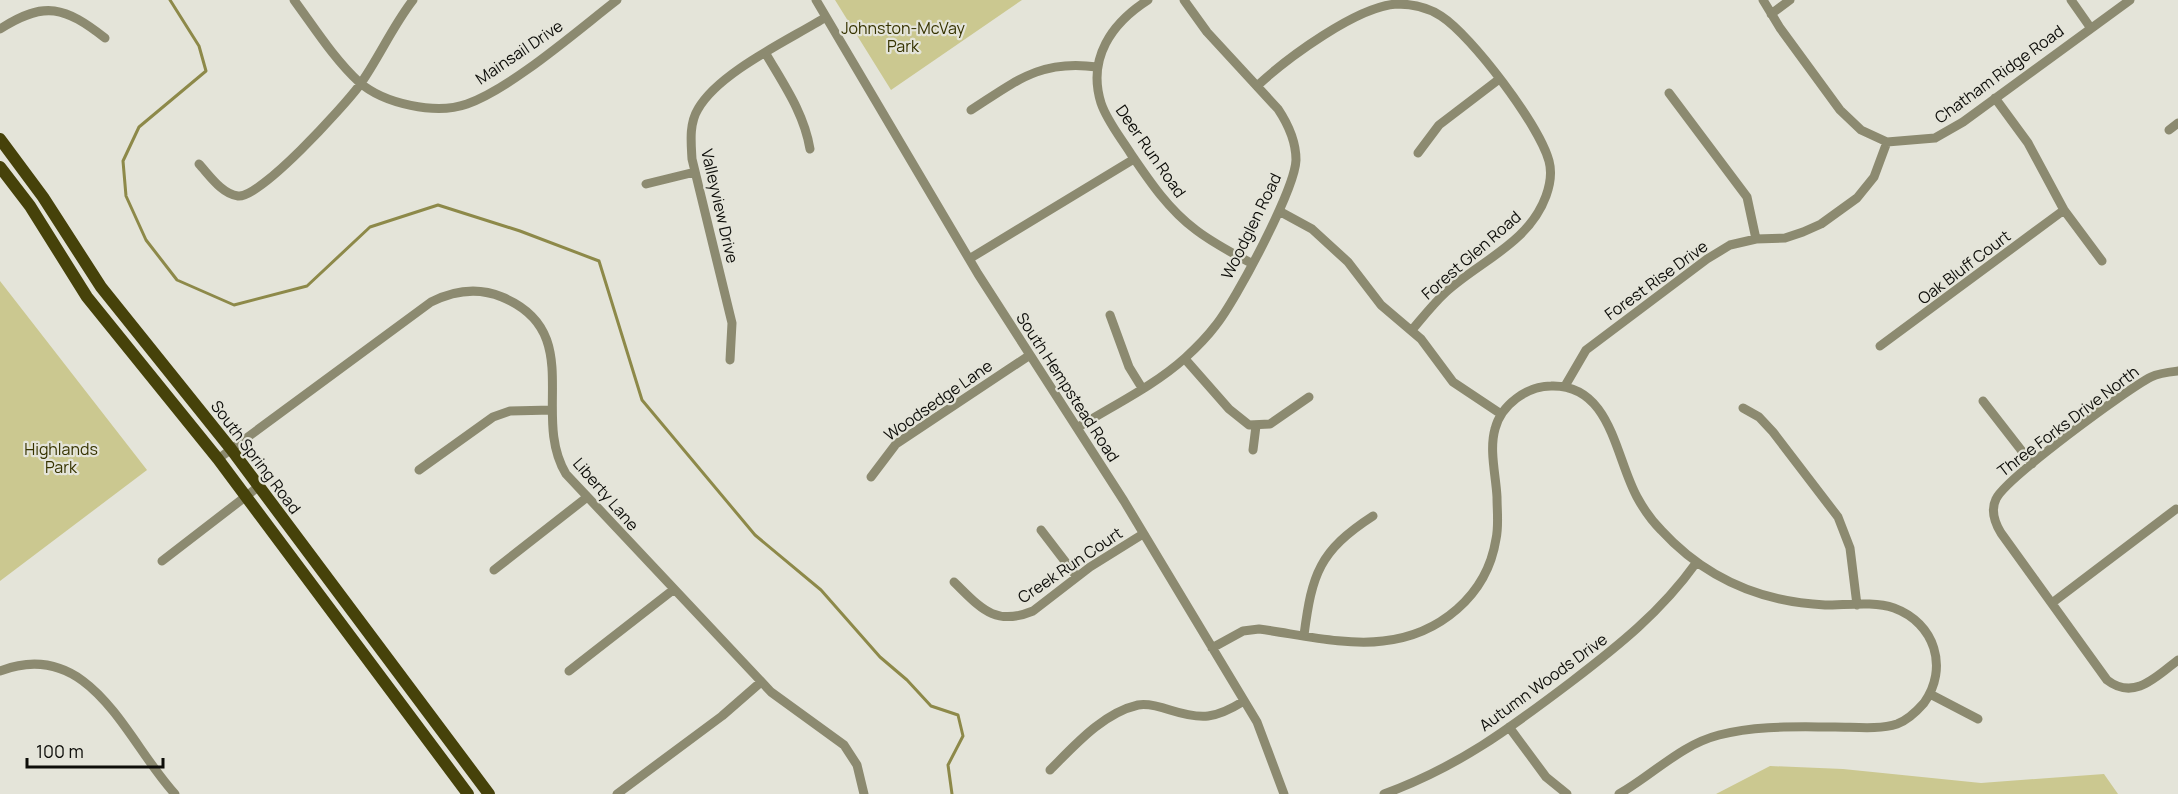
<svg xmlns="http://www.w3.org/2000/svg" width="2178" height="794" font-family="Manrope,sans-serif">
<style>
.green{fill:#cbc890}
.lines{fill:none;stroke-linecap:round;stroke-linejoin:round}
.stream{stroke:#8d8949;stroke-width:3}
.minor{stroke:#8c8a70;stroke-width:9}
.major{stroke:#46420a;stroke-width:12}
.labels{text-anchor:middle;dominant-baseline:central;stroke-width:4.5;stroke-linejoin:round;paint-order:stroke}
.park-label{font-size:16px;fill:#363300;stroke:#e4e4d9}
.street-label{font-size:16px;fill:#0d0d09;stroke:#e4e4d9}
</style>
<rect width="100%" height="100%" fill="#e4e4d9"/>
<path class="green" d="M835,0H1022L891,90Z
M0,281L147,470L0,581Z
M1770,766L1843,769L1981,783L2104,774L2118,794H1716Z"/>
<g class="lines">
<path class="stream" d="M170,0L199,46L206,71L139,127L123,161L126,196L146,240L177,280L234,305L307,286L370,227L438,205L520,231L599,261L642,400L755,535L821,590L880,657L907,680L931,706L958,715L963,736L948,765L952,794"/>
<path class="minor" d="M294,0C314,27 334,59 359,82C384,104 436,115 467,104C512,88 578,30 617,0
M816,0L978,274L1124,501L1257,722L1284,794
M1148,0C1112,23 1087,58 1101,103C1107,121 1121,138 1131,154C1150,182 1169,210 1196,230C1213,243 1232,253 1251,263
M1763,0L1780,28L1840,110L1861,130L1887,142L1935,138L1963,122L2130,0
M2071,0L2090,27
M1771,14L1790,0
M0,29C45,0 65,7 105,38
M766,54C784,85 804,113 810,149
M1257,86C1286,59 1357,6 1397,4C1412,4 1429,8 1441,16C1472,36 1539,125 1549,161C1552,172 1550,185 1546,196C1529,243 1480,261 1446,292C1433,304 1423,317 1412,330
M1669,93L1747,197L1756,239
M1995,98L2028,143L2064,210L2102,261
M971,110C1016,81 1041,59 1097,67
M2169,130L2178,123
M1418,153L1439,125L1498,80
M199,164C210,176 222,194 238,196C260,199 344,106 359,86C379,58 392,27 413,0
M646,184L695,172
M1279,211L1312,229L1348,262L1381,305L1421,339L1453,382L1501,414
M969,259L1134,159
M1110,315L1129,367L1142,388
M1880,346L2064,210
M1185,359L1229,409L1249,425L1270,424L1309,397
M730,360L732,323L692,159C691,142 689,124 698,109C719,72 789,40 826,17
M2178,371C2169,372 2159,373 2151,377C2127,389 2005,479 1996,499C1990,511 1995,523 2001,533L2107,680C2134,701 2156,677 2178,660
M1565,386L1586,350L1707,259L1730,245L1756,239L1785,238L1803,232L1821,224L1857,198L1874,177L1887,142
M1983,401L2032,464
M1743,408L1759,417L1773,432L1838,517L1850,548L1857,605
M1077,428C1112,406 1154,386 1185,358C1196,348 1207,337 1216,325C1236,300 1295,189 1296,160C1296,141 1288,124 1278,109L1207,32L1184,0
M1253,450L1256,426
M218,459L431,302C453,291 478,287 502,297C587,332 530,415 566,474L771,692L844,745L857,765L864,794
M419,470L493,417L510,411L552,410
M871,477L896,444L1030,355
M1041,530L1077,577
M162,561L258,487
M494,570L586,498
M954,582C980,607 994,627 1033,611L1090,567L1143,534
M2052,603L2176,509
M1304,635C1312,574 1319,551 1373,516
M1212,648L1243,631L1259,629C1297,634 1346,646 1383,641C1439,635 1487,596 1496,539C1499,526 1497,511 1497,497C1496,476 1489,450 1495,429C1501,405 1527,386 1551,386C1611,384 1615,457 1637,497C1643,508 1652,521 1661,530C1705,578 1761,602 1825,605C1847,605 1874,601 1894,608C1935,623 1949,668 1924,703C1917,711 1908,720 1897,724C1879,730 1854,727 1835,727C1796,727 1757,725 1719,735C1680,745 1653,775 1619,794
M0,671C91,636 126,741 175,794
M569,671L673,590
M1930,694L1978,719
M1509,727L1546,777L1567,794
M1050,770C1075,745 1103,713 1138,705C1148,703 1161,707 1170,710C1202,720 1215,719 1244,701
M617,794L722,716L761,682
M1384,794C1458,767 1509,729 1571,682C1618,646 1661,612 1696,563"/>
<path class="major" d="M0,139L43,197L101,287L231,449L489,794
M0,167L30,206L87,297L218,459L468,794"/>
</g>
<g class="labels">
<g class="park-label">
<text x="903" y="28">Johnston-McVay<tspan x="903" dy="18">Park</tspan></text>
<text x="61" y="449">Highlands<tspan x="61" dy="18">Park</tspan></text>
</g>
<g class="street-label">
<text transform="translate(519 52) rotate(-34)">Mainsail Drive</text>
<text transform="translate(1999 74) rotate(-36)">Chatham Ridge Road</text>
<text transform="translate(1151 151) rotate(55)">Deer Run Road</text>
<text transform="translate(720 206) rotate(77)">Valleyview Drive</text>
<text transform="translate(1251 226) rotate(-64)">Woodglen Road</text>
<text transform="translate(1471 255) rotate(-41)">Forest Glen Road</text>
<text transform="translate(1964 267) rotate(-37)">Oak Bluff Court</text>
<text transform="translate(1656 280) rotate(-36)">Forest Rise Drive</text>
<text transform="translate(1068 387) rotate(57)">South Hempstead Road</text>
<text transform="translate(938 400) rotate(-35)">Woodsedge Lane</text>
<text transform="translate(2068 421) rotate(-37)">Three Forks Drive North</text>
<text transform="translate(256 457) rotate(53)">South Spring Road</text>
<text transform="translate(606 494) rotate(49)">Liberty Lane</text>
<text transform="translate(1070 565) rotate(-34)">Creek Run Court</text>
<text transform="translate(1543 682) rotate(-36)">Autumn Woods Drive</text>
</g>
</g>
<path d="M27 758v9h136v-9" fill="none" stroke="#0d0d09" stroke-width="3"/>
<text x="36" y="758" font-size="18" fill="#0d0d09" stroke="#e4e4d9" stroke-width="4.5" paint-order="stroke">100 m</text>
</svg>
